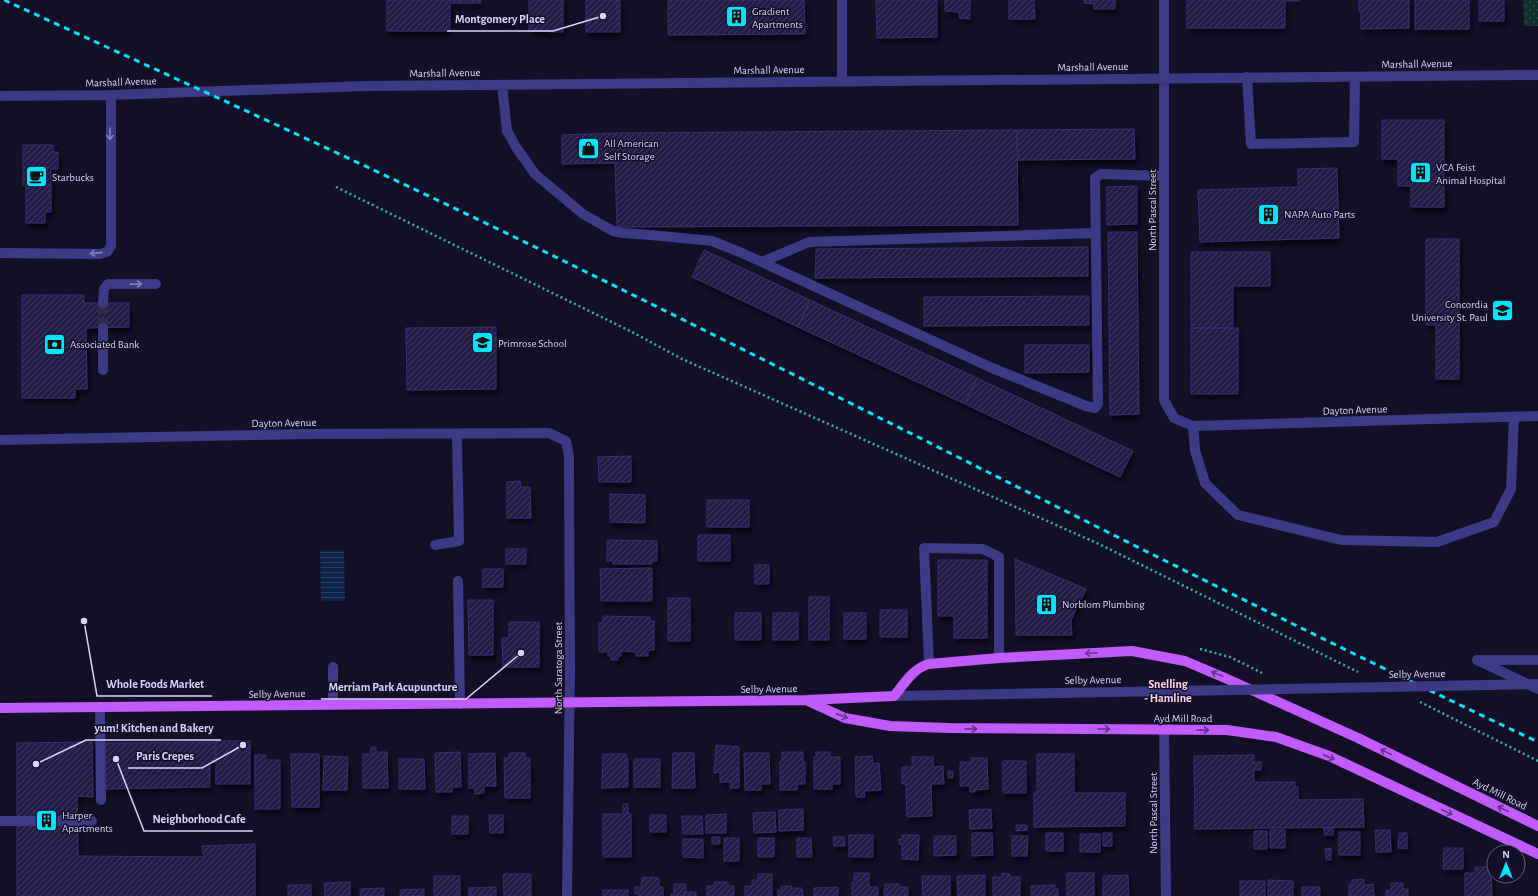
<svg xmlns="http://www.w3.org/2000/svg" width="1538" height="896" font-family="'Alegreya Sans',sans-serif">
<style>
.park{fill:url(#park-dots)}
.water{fill:url(#water-rules)}
.building{fill:url(#building-hatch);stroke:#3b2d73;filter:url(#shadow)}
.lines{fill:none;stroke-linecap:round;stroke-linejoin:round}
.minor-tunnel{stroke:#312d47;stroke-width:10;stroke-dasharray:10 5;stroke-linecap:butt}
.path{stroke:#2fb8b0;stroke-width:2.5;stroke-dasharray:2 3;stroke-linecap:butt}
.minor{stroke:#3d3a85;stroke-width:10}
.major{stroke:#c25bff;stroke-width:10}
.rail{stroke:#00e5ff;stroke-width:3;stroke-dasharray:6 5;stroke-linecap:butt}
.minor-bridge{stroke:#3d3a85;stroke-width:10}
.oneway{stroke:#837fbc}
.oneway2{stroke:#623188}
.labels{text-anchor:middle;dominant-baseline:central;stroke-width:3;stroke-linejoin:round;paint-order:stroke}
.poi-label{font-size:11px;fill:#d9d4ff;stroke:#130f26;text-anchor:start}
.street-label{font-size:11px;fill:#d9d4ff;stroke:#130f26}
.neighbourhood-label{font-size:12px;font-weight:bold;fill:#ffd6f0;stroke:#130f26}
.leader{fill:none;stroke:#d9d4ff;stroke-width:1.5}
.callout-dot{fill:#d9d4ff;stroke:#130f26;stroke-width:1.5}
.callout-label{font-size:12px;text-anchor:middle;font-weight:bold;fill:#d9d4ff;stroke:#130f26;stroke-width:3;stroke-linejoin:round;paint-order:stroke}
</style>
<defs>
<pattern id="park-dots" width="8" height="8" patternUnits="userSpaceOnUse"><rect width="8" height="8" fill="#12302f"/><path d="M2 2h.1M6 6h.1" fill="none" stroke="#344d4e" stroke-width="1.8" stroke-linecap="round"/></pattern>
<pattern id="water-rules" width="6" height="5" patternUnits="userSpaceOnUse"><rect width="6" height="5" fill="#0c2248"/><path d="M0 2.5h6" fill="none" stroke="#2f4163"/></pattern>
<pattern id="building-hatch" width="6" height="6" patternUnits="userSpaceOnUse"><rect width="6" height="6" fill="#241b47"/><path d="M-1 1l2-2M0 6l6-6M5 7l2-2" fill="none" stroke="#433b63"/></pattern>
<filter id="shadow"><feDropShadow dx="2.5" dy="4.5" stdDeviation="2" flood-color="#0009"/></filter>
</defs>
<rect width="100%" height="100%" fill="#130f26"/>
<path class="park" d="M1523,0H1538V26H1524Z"/>
<path class="water" d="M320,550H344L345,601H321Z"/>
<path class="building" d="M387,0H481V3H450V31H387Z
M529,0H563V32L529,31Z
M586,0H620V32H586Z
M668,0H804L805,34L668,35Z
M876,0H937V37L877,38Z
M945,0H970V19L959,18V12L945,11Z
M1009,0H1034L1035,19H1009Z
M1084,0H1115V9H1094V4L1084,3Z
M1187,0H1299V1H1285V28H1187Z
M1359,0H1409V28L1361,29V12H1359Z
M1415,0H1469V29H1415Z
M1479,0H1504V21H1479Z
M1382,120H1444V207H1411V186H1398V159H1382Z
M1134,129L1135,159L1018,160L1017,130Z
M1017,130L1018,225L617,227L614,133Z
M614,133L615,163L562,164V135Z
M23,145H53V152H58V169H51V212H45V223H26V185H23Z
M1337,168L1339,238L1200,242L1198,190L1298,187V169Z
M1137,186V224L1107,225V187Z
M1108,232H1137L1139,414L1110,415Z
M1426,239H1459V379H1436V325H1426Z
M1088,247V276L815,278L816,249Z
M704,250L810,300L798,327L692,277Z
M1191,252H1270V286H1233V328H1191Z
M22,295H84V303H129V327L86,328L87,389H75V398H22Z
M1089,296V325L924,326V297Z
M810,300L977,378L965,404L798,327Z
M496,327V389L407,390L406,328Z
M1191,328H1238V394H1191Z
M1025,345H1089V372L1025,373Z
M977,378L1133,451L1120,477L965,404Z
M631,456V482H599L598,457Z
M520,481L521,487H530L531,518H507V482Z
M610,494L645,495V523L610,522Z
M707,500H749V527H707Z
M698,535H730V561H698Z
M607,540L657,541V561H652V564H613V561H607Z
M506,549H526V564H506Z
M1015,559L1086,589L1071,620L1072,635H1016Z
M938,560H987V638H954V616H938Z
M755,565H769V584H755Z
M652,568V601H601L600,569Z
M483,569H503V587H483Z
M809,597H829V640H809Z
M668,598H690V641H668Z
M468,600H493V655H469Z
M880,610H907V637H880Z
M735,613H761V640H735Z
M773,613H798V640H773Z
M844,613H866V639H844Z
M603,616L650,617V621H654V650H648V656H636V652L621,651V656H618V660H611V656H608V652H599V623H603Z
M509,622H539V667H503L502,638H509Z
M216,741H250V784H216Z
M92,742L93,797L77,796L78,856L204,857L202,846L255,844V896H17V743Z
M215,742V762H210V787L106,789L105,743Z
M716,745L739,747V788H730V782H720V772L714,773Z
M371,747H376V752H387L388,788H363V754H371Z
M460,752L461,787H452V792H436L435,753Z
M782,752H803V762H805V784H797V790H780V761H782Z
M816,752H830V757H840V784H832V789H814V757H816Z
M495,753L496,786H484V793L475,794V788H469V754Z
M509,753H525V758H530V798H505L504,758H509Z
M673,753H694L695,788H672Z
M744,753H769L770,784H761V790H745Z
M291,754H319V807H292Z
M603,754H626L627,759H628V787L602,788Z
M1037,754H1074V793H1125V826L1034,827V792H1037Z
M255,755H266V760H280V809H255Z
M1254,755V762H1261V770H1254V782H1295V787H1298V800L1363,799L1364,827L1195,829L1194,756Z
M324,756L348,757L347,790H323Z
M872,756L873,764L879,763L881,790L864,791L865,797H856L855,757Z
M912,757H933V767L943,766L944,784H931L932,816L907,817L906,784H902V767H912Z
M971,758H987L988,789L975,790V792H970V786H960V762H972Z
M399,759H424L425,789H399Z
M634,759H660V787H634Z
M1003,761H1026V793H1003Z
M948,771H953V778H948Z
M623,804H628V814H631V857H603V814H623Z
M803,809V830L779,831V810Z
M991,809L992,828L970,829L969,810Z
M775,812L776,832L754,833L753,813Z
M726,814V833H706V815Z
M489,815H503V833H490Z
M650,815H666V832H650Z
M452,816H468V834H452Z
M682,816H702L703,834H683Z
M1016,825H1027V830L1016,831Z
M1324,828H1333V835H1324Z
M1270,830H1285V848H1270Z
M1375,830H1390L1391,852H1376Z
M1254,831H1267V849H1254Z
M1339,832H1360V855H1339Z
M972,833H992L993,855L972,856Z
M1046,833H1063V851H1046Z
M1103,833H1112V846H1103Z
M1399,833H1407V849L1398,848Z
M1080,834H1100V852H1080Z
M849,835H873V857H849Z
M902,835H919L918,860L902,859V845L899,844V839H902Z
M934,836H956V855L934,856Z
M1012,836H1028L1027,856H1012Z
M712,837H720V844H712Z
M833,837H844L845,846H834Z
M724,838H739V861H724Z
M758,838H774V857H758Z
M797,838H811L812,857H797Z
M683,839H703V858L683,857Z
M1331,848V860H1326L1325,849Z
M1444,848H1463V869H1443Z
M1475,867H1491L1492,896H1465V873H1475Z
M854,873H869V887H878V896H852V882H854Z
M1002,873L1010,874V877H1020V896H993V877H1002Z
M1067,873H1094V896H1067Z
M503,874H531V896H504Z
M758,874H772V896H745V886H752V880H758Z
M985,875V896H958L957,876Z
M1128,875L1129,896H1103V876Z
M434,876H460V896H434Z
M922,876H950V896H923Z
M642,877L659,878V887H663V896H639V894H635V887H641Z
M1364,879V885L1373,884L1374,896H1349V884H1352V880Z
M1268,880L1293,881V896H1268Z
M1240,881H1265V896H1240Z
M350,882V896H325L324,883Z
M714,882H728V886H734V896H707V886H714Z
M1391,883H1403V889H1408V896H1386V890H1391Z
M674,884H686V892H696V896H671V894H674Z
M885,884H899V887H908V896H884Z
M288,885H311V896H288Z
M1055,885V889H1058V896H1031V886Z
M781,886H792V888H802L803,896H778V890H782Z
M496,887V896H469V888Z
M838,887V896H814V888Z
M1302,887H1320V896H1302Z
M384,888V896H360V889Z
M424,889V896H400V890Z
M603,890H628V896H603Z"/>
<g class="lines">
<path class="minor-tunnel" d="M103,303V328"/>
<path class="path" d="M336,187L632,332L682,359L1099,544L1358,672
M1200,649L1230,657L1262,673
M1420,702L1538,761"/>
<path class="minor" d="M842,0V81
M1164,0V400L1174,418L1193,426L1538,416
M1247,77L1251,144L1354,142L1355,77
M502,85L507,131L516,147L535,174L583,214L613,231L623,233L651,235L712,241L742,253L992,368L1086,406L1095,408L1098,404L1095,178L1101,174L1164,176
M0,96L111,95L364,86L1538,75
M0,253L100,254L107,252L111,246V95
M762,262L809,242L1096,233
M103,303L104,289L108,284H156
M103,328V370
M1193,426L1195,450L1205,483L1238,515L1341,540L1437,542L1494,522L1511,489L1514,417
M0,440L307,434L549,433L566,441L569,456L570,671L567,896
M435,545L459,541L457,434
M458,581L460,704
M1477,660L1538,689
M1480,660H1538
M929,664L924,548L983,549L999,557V658
M333,667V705
M894,696L1230,690
M100,708L101,800
M1164,730L1166,896
M0,821H92"/>
<path class="major" d="M808,701L845,718L890,726L949,728L1227,730L1276,737L1329,756L1538,854
M0,708L807,700L894,696C904,684 913,668 929,664L999,658L1132,651L1185,661L1225,678L1358,738L1538,826"/>
<path class="rail" d="M4,0C196,88 389,175 578,268C899,425 1215,590 1538,742"/>
<path class="minor-bridge" d="M1230,690L1538,684"/>
</g>
<defs><path id="oneway-shaft" d="M-6 0H5M1.5-3L5.5 0L1.5 3" fill="none" stroke-width="1.6" stroke-linecap="round" stroke-linejoin="round"/></defs>
<g class="oneway">
<use href="#oneway-shaft" transform="translate(110 134) rotate(90)"/>
<use href="#oneway-shaft" transform="translate(96 253) rotate(176)"/>
<use href="#oneway-shaft" transform="translate(136 284) rotate(-1)"/>
</g>
<g class="oneway2">
<use href="#oneway-shaft" transform="translate(1091 653) rotate(177)"/>
<use href="#oneway-shaft" transform="translate(1217 674) rotate(-158)"/>
<use href="#oneway-shaft" transform="translate(842 716) rotate(21)"/>
<use href="#oneway-shaft" transform="translate(971 729)"/>
<use href="#oneway-shaft" transform="translate(1104 729)"/>
<use href="#oneway-shaft" transform="translate(1203 730)"/>
<use href="#oneway-shaft" transform="translate(1386 752) rotate(-154)"/>
<use href="#oneway-shaft" transform="translate(1329 757) rotate(23)"/>
<use href="#oneway-shaft" transform="translate(1503 809) rotate(-154)"/>
<use href="#oneway-shaft" transform="translate(1447 812) rotate(25)"/>
</g>
<defs>
<symbol id="building-square" viewBox="-11 -11 22 22"><rect x="-9" y="-9" width="18" height="18" rx="4" fill="#00e5ff" stroke="#130f26"/><path d="M-4-6H4V6H1V3H-1V6H-4ZM-2.5-4.3h1.7v1.8h-1.7ZM.8-4.3h1.7v1.8H.8ZM-2.5-1h1.7V.8h-1.7ZM.8-1h1.7V.8H.8Z" fill="#111"/></symbol>
<symbol id="shop-square" viewBox="-11 -11 22 22"><rect x="-9" y="-9" width="18" height="18" rx="4" fill="#00e5ff" stroke="#130f26"/><path d="M-5-2.5h2.3a2.7 3.5 0 0 1 5.4 0H5L5.5 6h-11ZM-1.5-2.5h3a1.5 2.3 0 0 0-3 0Z" fill="#111"/></symbol>
<symbol id="cafe-square" viewBox="-11 -11 22 22"><rect x="-9" y="-9" width="18" height="18" rx="4" fill="#00e5ff" stroke="#130f26"/><path d="M-5.5-4.5H6V0H3Q3 3.5 0 3.5H-2.5Q-5.5 3.5-5.5 0ZM3-3.2v2h1.7v-2ZM-6 4.5H4V6H-6Z" fill="#111"/></symbol>
<symbol id="university-square" viewBox="-11 -11 22 22"><rect x="-9" y="-9" width="18" height="18" rx="4" fill="#00e5ff" stroke="#130f26"/><path d="M0-5L7-2L0 1L-7-2ZM-4 1L0 2.5L4 1V4Q0 6-4 4Z" fill="#111"/></symbol>
<symbol id="school-square" viewBox="-11 -11 22 22"><rect x="-9" y="-9" width="18" height="18" rx="4" fill="#00e5ff" stroke="#130f26"/><path d="M0-5L7-2L0 1L-7-2ZM-4 1L0 2.5L4 1V4Q0 6-4 4Z" fill="#111"/></symbol>
<symbol id="bank-square" viewBox="-11 -11 22 22"><rect x="-9" y="-9" width="18" height="18" rx="4" fill="#00e5ff" stroke="#130f26"/><path d="M-6-4H6V4H-6ZM0-2.3a2.3 2.3 0 1 0 0 4.6a2.3 2.3 0 1 0 0-4.6Z" fill="#111"/></symbol>
</defs>
<g fill-rule="evenodd">
<use href="#building-square" x="724" y="4" width="25" height="25"/>
<use href="#shop-square" x="576" y="136" width="25" height="25"/>
<use href="#building-square" x="1408" y="160" width="25" height="25"/>
<use href="#cafe-square" x="24" y="164" width="25" height="25"/>
<use href="#building-square" x="1256" y="202" width="25" height="25"/>
<use href="#university-square" x="1490" y="298" width="25" height="25"/>
<use href="#school-square" x="470" y="330" width="25" height="25"/>
<use href="#bank-square" x="42" y="332" width="25" height="25"/>
<use href="#building-square" x="1034" y="592" width="25" height="25"/>
<use href="#building-square" x="34" y="808" width="25" height="25"/>
</g>
<g class="labels">
<g class="poi-label">
<text x="752" y="11">Gradient<tspan x="752" dy="13">Apartments</tspan></text>
<text x="604" y="143">All American<tspan x="604" dy="13">Self Storage</tspan></text>
<text x="1436" y="167">VCA Feist<tspan x="1436" dy="13">Animal Hospital</tspan></text>
<text x="52" y="177">Starbucks</text>
<text x="1284" y="214">NAPA Auto Parts</text>
<text x="1488" y="304" text-anchor="end">Concordia<tspan x="1488" dy="13">University St. Paul</tspan></text>
<text x="498" y="343">Primrose School</text>
<text x="70" y="344">Associated Bank</text>
<text x="1062" y="604">Norblom Plumbing</text>
<text x="62" y="815">Harper<tspan x="62" dy="13">Apartments</tspan></text>
</g>
<g class="street-label">
<text transform="translate(1417 64) rotate(-1)">Marshall Avenue</text>
<text transform="translate(1093 67) rotate(-1)">Marshall Avenue</text>
<text transform="translate(769 70) rotate(-1)">Marshall Avenue</text>
<text transform="translate(445 73) rotate(-1)">Marshall Avenue</text>
<text transform="translate(121 82) rotate(-2)">Marshall Avenue</text>
<text transform="translate(1152 210) rotate(-90)">North Pascal Street</text>
<text transform="translate(1355 410) rotate(-2)">Dayton Avenue</text>
<text transform="translate(284 423) rotate(-1)">Dayton Avenue</text>
<text transform="translate(558 668) rotate(-90)">North Saratoga Street</text>
<text transform="translate(1417 674) rotate(-1)">Selby Avenue</text>
<text transform="translate(1093 680) rotate(-1)">Selby Avenue</text>
<text transform="translate(769 689) rotate(-1)">Selby Avenue</text>
<text transform="translate(277 694) rotate(-1)">Selby Avenue</text>
<text x="1183" y="718">Ayd Mill Road</text>
<text transform="translate(1500 794) rotate(26)">Ayd Mill Road</text>
<text transform="translate(1153 813) rotate(-90)">North Pascal Street</text>
</g>
<g class="neighbourhood-label">
<text x="1168" y="684">Snelling<tspan x="1168" dy="14">- Hamline</tspan></text>
</g>
</g>
<path class="leader" d="M603 16L553 31H447M84 621L97 696H212M521 653L466 699H321M36 764L86 740H221M243 745L202 768H128M116 759L144 831H253"/>
<g class="callout-dot">
<circle cx="603" cy="16" r="4"/>
<circle cx="84" cy="621" r="4"/>
<circle cx="521" cy="653" r="4"/>
<circle cx="36" cy="764" r="4"/>
<circle cx="243" cy="745" r="4"/>
<circle cx="116" cy="759" r="4"/>
</g>
<g class="callout-label">
<text x="500" y="23">Montgomery Place</text>
<text x="155" y="688">Whole Foods Market</text>
<text x="393" y="691">Merriam Park Acupuncture</text>
<text x="154" y="732">yum! Kitchen and Bakery</text>
<text x="165" y="760">Paris Crepes</text>
<text x="199" y="823">Neighborhood Cafe</text>
</g>
<g transform="translate(1506 864)"><circle r="19" fill="#130f26" stroke="#625e7d"/>
<path d="M0-3L7 15L0 10L-7 15Z" fill="#00e5ff"/>
<text y="-6" font-size="11" font-weight="bold" text-anchor="middle" fill="#d9d4ff">N</text>
</g>
</svg>
